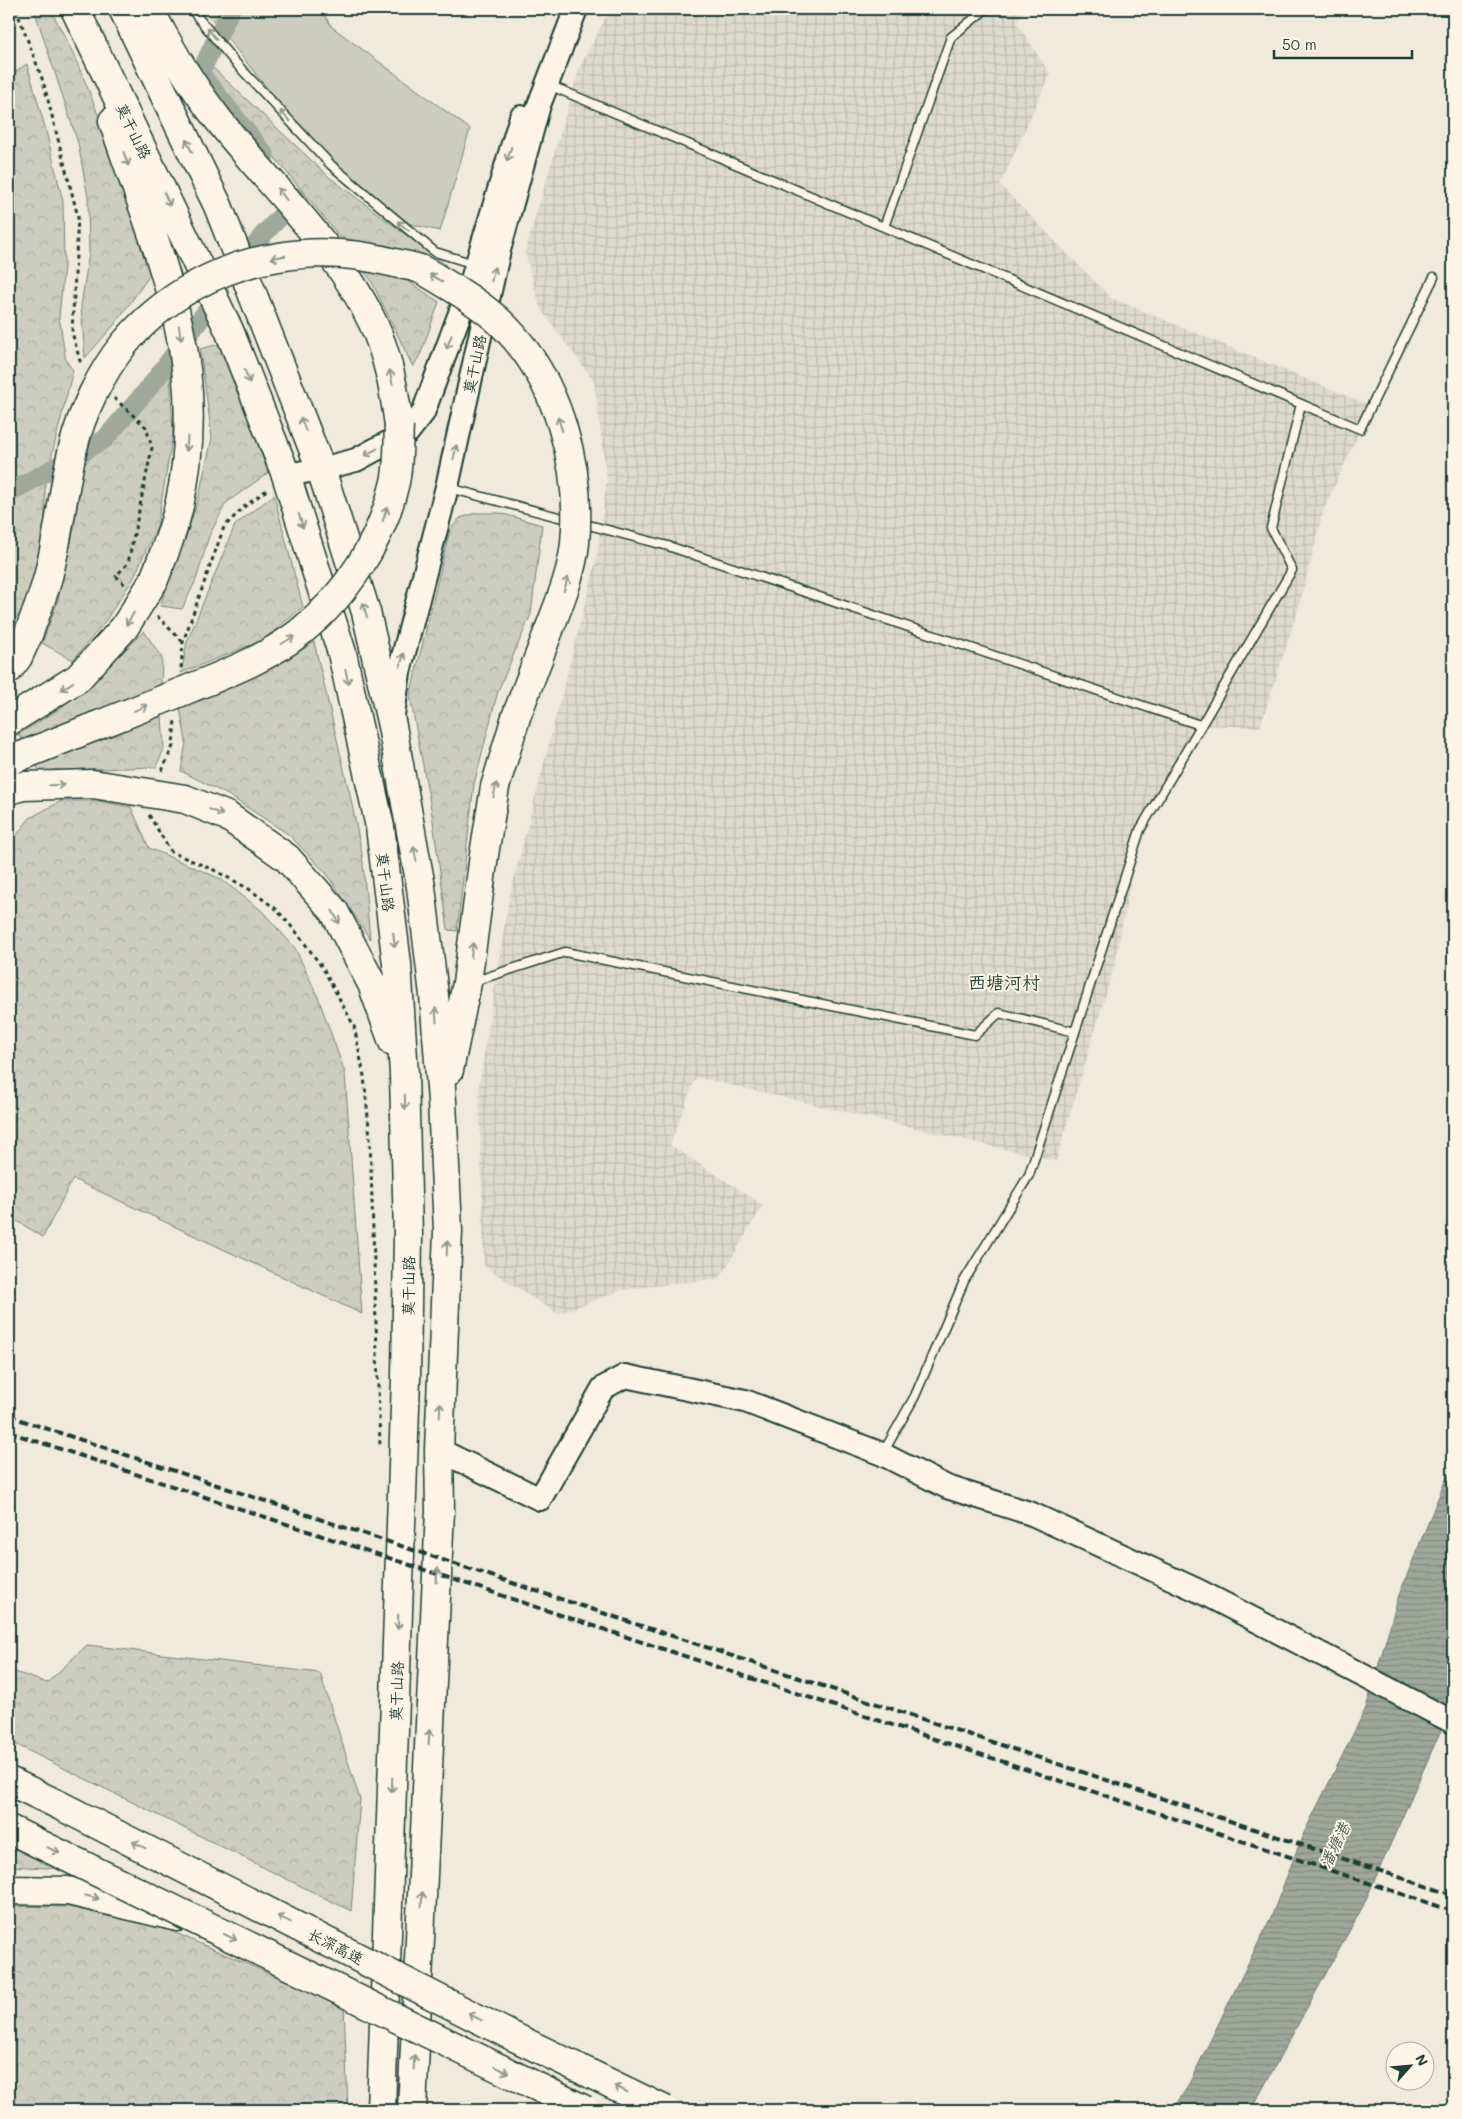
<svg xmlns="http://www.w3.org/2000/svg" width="1462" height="2119" font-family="Mali,'LXGW WenKai TC',sans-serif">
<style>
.industrial{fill:url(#industrial-grid)}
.grass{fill:#cccdbf;stroke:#76857a}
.forest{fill:url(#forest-crowns);stroke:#76857a}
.water{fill:url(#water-rules);stroke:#6c7d71}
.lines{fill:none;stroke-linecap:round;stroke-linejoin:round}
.canal{stroke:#9fa89a;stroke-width:19}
.lane-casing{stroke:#1f3d34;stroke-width:11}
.secondary-casing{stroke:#1f3d34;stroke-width:26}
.highway-casing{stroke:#1f3d34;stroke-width:31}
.path{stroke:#1f3d34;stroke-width:3;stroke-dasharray:4 4;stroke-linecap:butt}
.lane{stroke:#fcf5e5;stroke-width:8}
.secondary{stroke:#fcf5e5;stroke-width:22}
.highway{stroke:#fcf5e5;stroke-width:28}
.rail{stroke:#1f3d34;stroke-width:4;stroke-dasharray:8 4;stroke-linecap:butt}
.highway-bridge-casing{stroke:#1f3d34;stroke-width:31;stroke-linecap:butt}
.highway-bridge{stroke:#fcf5e5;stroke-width:28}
.oneway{stroke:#8e998c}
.labels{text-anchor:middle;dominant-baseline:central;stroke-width:4;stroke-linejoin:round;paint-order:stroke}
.street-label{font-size:15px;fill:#1f3d34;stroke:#fcf5e5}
.water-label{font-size:16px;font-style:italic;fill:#455d53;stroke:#fcf5e5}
.quarter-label{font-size:18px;fill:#1f3d34;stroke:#fcf5e5}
</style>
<defs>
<pattern id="industrial-grid" width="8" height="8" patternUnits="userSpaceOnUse" patternTransform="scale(1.25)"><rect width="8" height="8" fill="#dedbcc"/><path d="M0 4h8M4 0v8" fill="none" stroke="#bebdb0"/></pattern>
<pattern id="forest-crowns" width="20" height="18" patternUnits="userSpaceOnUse" patternTransform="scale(1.25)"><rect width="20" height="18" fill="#cccdbf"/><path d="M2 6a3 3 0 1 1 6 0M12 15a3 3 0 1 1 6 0" fill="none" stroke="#afb1a5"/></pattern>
<pattern id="water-rules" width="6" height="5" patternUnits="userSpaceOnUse" patternTransform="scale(1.25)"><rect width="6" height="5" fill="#9fa89a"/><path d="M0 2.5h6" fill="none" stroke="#818a7e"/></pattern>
</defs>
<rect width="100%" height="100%" fill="#efeada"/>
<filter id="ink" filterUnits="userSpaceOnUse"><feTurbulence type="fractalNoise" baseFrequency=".02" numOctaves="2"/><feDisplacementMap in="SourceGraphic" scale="10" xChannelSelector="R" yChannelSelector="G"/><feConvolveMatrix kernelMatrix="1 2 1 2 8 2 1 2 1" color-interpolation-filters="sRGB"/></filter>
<g filter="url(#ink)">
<path class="industrial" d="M610,9H1024L1017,23L1050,74L1000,185L1111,298L1371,406L1324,509L1297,613L1260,727L1200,725L1140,830L1115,963L1056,1161L696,1077L670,1145L763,1205L720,1278L622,1290L558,1314L484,1266L479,1086L509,898L596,562L607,479L594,381L540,308L525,252L580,67Z"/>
<path class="grass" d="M204,9H320L332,27L470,129L440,231L410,224L323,158Z"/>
<path class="forest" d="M34,9H50C97,92 121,184 150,275L115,324L85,358L81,306L89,253L88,197L78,143Z
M27,64L46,131L63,201L64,266L59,317L66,361L73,370L49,466L9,481V76Z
M210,65L329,177L446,265L340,237L206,74Z
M361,268L405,279L439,302L421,353L413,367L371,280Z
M223,343L268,473L226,503L209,536L196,580L182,609L160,606L197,504L212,438L200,349Z
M170,373L173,434L157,526L133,579L104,623L73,660L42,643L58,600L74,528L83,466Z
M45,482V546L35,597L9,626V499Z
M274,495L303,607L263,640L181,673L187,642L235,525Z
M476,513H500L542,525L531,614L498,691L474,784L457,931L448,930L432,814L410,696L450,530L460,518Z
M144,631L162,658L161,685L28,743L17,735L58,710L109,666Z
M314,642L350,795L362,854L370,939L326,873L288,834L228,795L181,771L186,742L180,707L255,677Z
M162,716L164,749L156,767L39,771L36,764Z
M61,801H98L131,807L149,848L221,879L262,911L295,948L318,997L345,1073L362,1314L73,1179L43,1237L9,1216V845L30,818Z
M87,1645L320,1673L360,1800L351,1911L9,1741V1670L47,1683Z
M9,1842L65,1869L9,1866Z
M9,1906L68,1907L164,1928L344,2006L348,2110H9Z"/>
<path class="water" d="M1453,1468V1703L1363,1906L1251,2110H1172L1187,2088L1272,1915L1302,1837L1366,1708L1399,1595L1445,1481Z"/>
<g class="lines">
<path class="canal" d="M231,9L200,73L265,155
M238,269L263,235L298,198L297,197
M9,493L105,439L152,384L220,293"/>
<defs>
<path id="lane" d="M191,9L233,60L331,165L435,252L474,264
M549,85L1360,429L1434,277
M884,227L951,37L986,9
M449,488L668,546L1200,725
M472,982L565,952L975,1035L999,1013L1075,1032
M883,1453L915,1396L964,1281L1029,1175L1140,830L1292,570L1271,528L1301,404"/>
<path id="secondary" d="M286,475L321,469L356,460L408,432L423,413L470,286L521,117
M393,715L399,672L447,487L499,250L539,105L576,9
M439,1450L540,1499L603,1388L625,1376L745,1401L882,1454L947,1487L1032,1514L1199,1591L1453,1722"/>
<path id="highway" d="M75,9L229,330L286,475L342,653L380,827L397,964L404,1074L408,1235L406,1378L381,2110
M123,9L218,206L321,469L366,612L392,726L421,887L434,995L442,1101L448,1231L439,1450L440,1511L412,2110
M149,9C170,48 189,82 217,118C268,184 337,246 373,323C388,355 394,390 399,425
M113,121C136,189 164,258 179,328C192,385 192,449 179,506C173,532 163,557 153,582
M9,669L18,657L28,635
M9,721L78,678L102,652
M9,761L96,726
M9,790L23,786L93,784L185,799L227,816L287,858L334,911L372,984L393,1042
M449,1070L467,983L484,855L495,787L516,717L549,630
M9,1890L68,1891L177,1917"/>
</defs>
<use href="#lane" class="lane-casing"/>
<use href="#secondary" class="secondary-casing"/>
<use href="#highway" class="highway-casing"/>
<path class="path" d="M16,9L43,81L78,217L72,332L80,361L83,364
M114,398L146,427L152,448L128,563L116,576L126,586
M157,616L183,642
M181,668L183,642L224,527L244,507L268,489
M162,771L173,746L175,719
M149,815L171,852L214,870L249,889L276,909L298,934L324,970L354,1026L364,1076L370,1138L380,1446"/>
<use href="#lane" class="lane"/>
<use href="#secondary" class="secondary"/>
<use href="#highway" class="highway"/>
<path class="rail" d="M9,1416L1453,1895
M9,1432L1453,1911"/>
<defs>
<path id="highway-bridge" d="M28,635C34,618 41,601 46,584C59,540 62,493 73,448C81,414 101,372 124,344C163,297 219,266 279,257C318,250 356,253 395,263C403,265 412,266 420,269C431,274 442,282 453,288C471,299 489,311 504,326C558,380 582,468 575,543C572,573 560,601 549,630
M102,652L124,628L153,582
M96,726C127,714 159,701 191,688C228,673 267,658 299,633C346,596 382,541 395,482C399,464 398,443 399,425
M9,1781L61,1806L506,2033L665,2110
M9,1829L585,2110"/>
</defs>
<use href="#highway-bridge" class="highway-bridge-casing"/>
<use href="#highway-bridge" class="highway-bridge"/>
</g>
<defs><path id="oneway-shaft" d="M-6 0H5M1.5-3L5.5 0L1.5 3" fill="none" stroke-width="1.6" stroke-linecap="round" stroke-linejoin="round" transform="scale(1.25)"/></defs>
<g class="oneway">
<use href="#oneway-shaft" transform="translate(212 34) rotate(-129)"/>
<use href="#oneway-shaft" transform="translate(285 116) rotate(-133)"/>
<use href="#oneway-shaft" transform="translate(189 146) rotate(-116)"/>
<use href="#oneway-shaft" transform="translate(509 154) rotate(108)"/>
<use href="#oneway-shaft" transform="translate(126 159) rotate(71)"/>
<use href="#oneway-shaft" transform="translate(282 194) rotate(-128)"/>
<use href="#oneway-shaft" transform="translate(167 199) rotate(64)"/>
<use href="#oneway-shaft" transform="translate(403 226) rotate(-140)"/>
<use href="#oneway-shaft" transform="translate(278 257) rotate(171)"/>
<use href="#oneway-shaft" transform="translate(493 274) rotate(-78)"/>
<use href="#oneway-shaft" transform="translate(436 278) rotate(-150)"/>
<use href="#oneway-shaft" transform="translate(180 333) rotate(81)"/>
<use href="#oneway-shaft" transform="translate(449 342) rotate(110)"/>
<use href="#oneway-shaft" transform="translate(247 376) rotate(69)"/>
<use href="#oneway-shaft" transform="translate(391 377) rotate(-102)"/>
<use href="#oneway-shaft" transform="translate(303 424) rotate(-111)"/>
<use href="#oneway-shaft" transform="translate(560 424) rotate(-108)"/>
<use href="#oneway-shaft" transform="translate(187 444) rotate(94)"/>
<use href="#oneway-shaft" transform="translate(371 452) rotate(152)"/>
<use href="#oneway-shaft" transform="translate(455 452) rotate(-78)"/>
<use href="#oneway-shaft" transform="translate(385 514) rotate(-72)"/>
<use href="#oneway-shaft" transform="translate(301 521) rotate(73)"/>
<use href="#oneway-shaft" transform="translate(566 584) rotate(-73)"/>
<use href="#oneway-shaft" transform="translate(365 610) rotate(-106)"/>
<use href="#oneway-shaft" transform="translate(130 619) rotate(122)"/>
<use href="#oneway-shaft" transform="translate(288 640) rotate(-32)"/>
<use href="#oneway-shaft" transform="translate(402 660) rotate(-75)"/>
<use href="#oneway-shaft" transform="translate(347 677) rotate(77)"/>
<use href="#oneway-shaft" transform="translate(67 686) rotate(146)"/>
<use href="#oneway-shaft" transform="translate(141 708) rotate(-22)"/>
<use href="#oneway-shaft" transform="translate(57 785) rotate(-2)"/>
<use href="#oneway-shaft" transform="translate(495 790) rotate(-78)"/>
<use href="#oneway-shaft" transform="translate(216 812) rotate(22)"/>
<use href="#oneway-shaft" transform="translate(415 854) rotate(-101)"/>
<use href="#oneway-shaft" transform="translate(336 917) rotate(61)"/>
<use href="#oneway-shaft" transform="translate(394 940) rotate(83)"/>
<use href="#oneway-shaft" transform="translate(472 950) rotate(-81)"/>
<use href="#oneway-shaft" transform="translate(436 1015) rotate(-94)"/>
<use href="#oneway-shaft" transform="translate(405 1102) rotate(88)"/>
<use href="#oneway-shaft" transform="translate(447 1248) rotate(-88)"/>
<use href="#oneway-shaft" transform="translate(440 1410) rotate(-88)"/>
<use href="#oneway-shaft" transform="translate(437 1575) rotate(-87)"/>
<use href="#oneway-shaft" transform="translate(398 1622) rotate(92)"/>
<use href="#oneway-shaft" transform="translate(429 1737) rotate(-87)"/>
<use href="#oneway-shaft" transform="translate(392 1785) rotate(92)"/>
<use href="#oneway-shaft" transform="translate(139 1845) rotate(-153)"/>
<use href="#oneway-shaft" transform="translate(53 1850) rotate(26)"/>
<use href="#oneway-shaft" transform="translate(92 1897) rotate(13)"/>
<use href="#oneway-shaft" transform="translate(422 1899) rotate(-87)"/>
<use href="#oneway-shaft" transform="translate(284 1919) rotate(-153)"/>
<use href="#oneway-shaft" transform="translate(230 1937) rotate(26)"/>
<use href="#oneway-shaft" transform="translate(475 2017) rotate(-153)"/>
<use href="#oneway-shaft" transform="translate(414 2062) rotate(-87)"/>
<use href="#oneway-shaft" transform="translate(502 2070) rotate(26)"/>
<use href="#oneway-shaft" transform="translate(621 2089) rotate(-154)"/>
</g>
</g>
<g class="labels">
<g class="street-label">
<text transform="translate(134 131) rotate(64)">莫干山路</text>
<text transform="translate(474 364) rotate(-78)">莫干山路</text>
<text transform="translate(386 882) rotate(83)">莫干山路</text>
<text transform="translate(408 1286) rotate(-89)">莫干山路</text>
<text transform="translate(396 1691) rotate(-88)">莫干山路</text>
<text transform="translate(336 1946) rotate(27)">长深高速</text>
</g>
<g class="water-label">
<text transform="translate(1334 1845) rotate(-64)">潘塘港</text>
</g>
<g class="quarter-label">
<text x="1004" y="982">西塘河村</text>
</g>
</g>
<rect width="1462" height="2119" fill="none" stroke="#fcf5e5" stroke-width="30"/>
<rect x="15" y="15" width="1432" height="2089" fill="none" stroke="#1f3d34" stroke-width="2" filter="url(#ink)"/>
<g transform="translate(1410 2066) rotate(63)"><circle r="24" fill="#fcf5e5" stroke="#a4ab9e"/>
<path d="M0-4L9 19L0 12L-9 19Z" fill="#1f3d34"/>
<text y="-8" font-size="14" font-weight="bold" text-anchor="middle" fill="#1f3d34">N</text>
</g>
<path d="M1274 50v8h138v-8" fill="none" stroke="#1f3d34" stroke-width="2.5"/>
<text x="1282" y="50" font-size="15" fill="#1f3d34" stroke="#fcf5e5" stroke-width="4" paint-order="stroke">50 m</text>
</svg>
